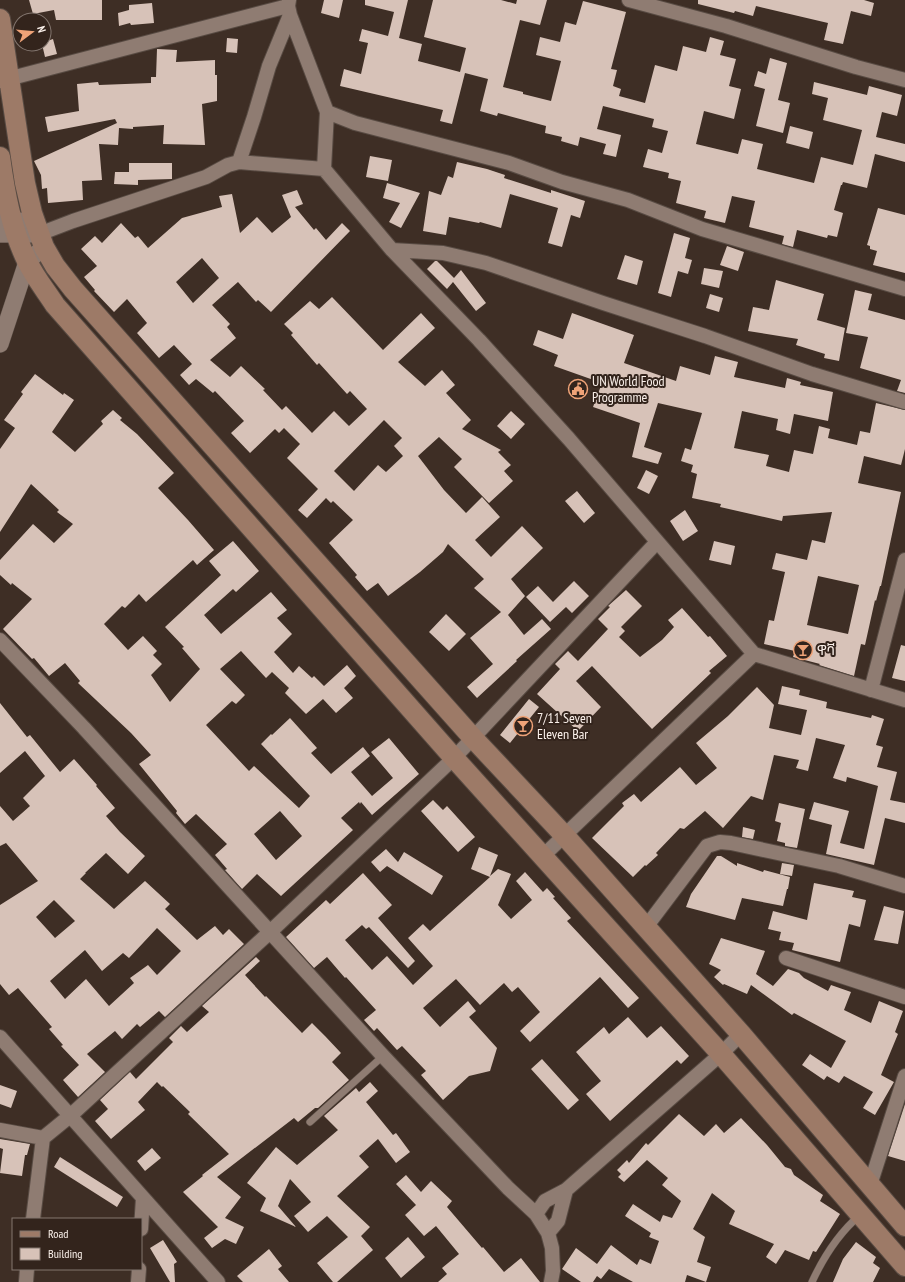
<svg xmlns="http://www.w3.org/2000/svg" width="905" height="1282" font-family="'PT Sans Narrow','Noto Sans Ethiopic',sans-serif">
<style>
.building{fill:#d7c2b8;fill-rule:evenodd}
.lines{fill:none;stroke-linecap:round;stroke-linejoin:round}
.service-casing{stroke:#584b43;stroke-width:8}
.minor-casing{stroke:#584b43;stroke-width:16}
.tertiary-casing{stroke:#584b43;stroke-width:18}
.secondary-casing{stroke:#584b43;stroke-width:22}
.service{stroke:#8f7c72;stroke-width:7}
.minor{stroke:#8f7c72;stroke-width:14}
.tertiary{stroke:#8f7c72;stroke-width:17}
.secondary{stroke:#9d7a67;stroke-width:20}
.labels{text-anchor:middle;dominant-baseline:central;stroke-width:4;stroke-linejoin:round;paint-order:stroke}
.poi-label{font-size:14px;fill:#fbf1eb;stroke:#33241c;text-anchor:start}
</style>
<rect width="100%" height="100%" fill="#3e2e25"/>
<path class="building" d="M29,0H102V20H56L54,10L33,14Z
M324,0H343L339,18L321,13Z
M365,0H408L399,38L422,44L418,61L460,72L466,48L424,37L433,0H501L516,4L517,0H547L540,25L520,20L503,87L523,92V94L551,101L561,61L536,55L540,37L560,42L565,22L576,25L583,1L626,12L611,69L617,70L613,86L621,89L619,96L645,103L655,65L677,71L683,46L706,52L710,37L724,41L720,55L736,59L729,86L741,89L734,119L704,111L696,144L738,154L742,139L763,144L757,169L814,183L821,157L853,165L862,130L823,120L828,98L812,94L814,82L867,95L869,86L902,95L897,116L882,112L876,137L905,144V162L875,154L867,188L843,182L842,185H841L834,210L843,213L837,237L828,235L827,238L797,230L793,247L782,244L784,236L749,227L755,201L732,196L725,223L704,218L706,211L676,203L681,181L668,178L669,173L643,167L648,149L662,153L668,131L652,127L654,119L603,106L597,129L621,135L616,157L603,154L606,144L580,137L578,146L561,141L562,137L545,133L546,126L498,113L497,116L480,111L488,79L465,73L452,124L440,121L443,110L340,86L344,69L361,74L368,43L359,41L362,29L388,36L394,12L365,5Z
M698,0H864L874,3L871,16L851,11L843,44L824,40L828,23L756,6L753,16L735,11L734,13L698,4Z
M152,3L154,23L131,25L130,23L119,26L118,13L129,10V5Z
M227,38L238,39L237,53L226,52Z
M53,39L57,54L45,57L42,44H44V42Z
M157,49L177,50L176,62L215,60V75H217V101L202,104L205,145L163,144L164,125L133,127V129L119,128L118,145L99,144L102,180L82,181L83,200L48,203L47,188L42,189L41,175L34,161L117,123L115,119L48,132L45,117L79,111L77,84L98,82L99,85L151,83V77H156Z
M770,58L787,63L778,100L790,103L783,133L756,126L765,89L754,86L758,71L766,74Z
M790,126L813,132L809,149L786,143Z
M370,156L392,160L388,181L366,177Z
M457,162L487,169L505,175L504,178L551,193V190L585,201L580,218L571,215L562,247L548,243L558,208L510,194L501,228L480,222L479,223L449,217L446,235L423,231L429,191L441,195L448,176L453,178Z
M129,163H172V179L138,180V185L114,184L115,172H129Z
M387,183L420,193L401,228L389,222L400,203L383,198Z
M297,190L303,204L295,207L314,230L316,228L326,240L342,223L350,231L271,312L258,300L256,302L238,282L212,305L230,324L227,327L236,338L210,360L230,377L241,366L265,389L263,390L282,410L286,406L312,433L334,411L349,426L367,409L350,391L347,394L319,363L317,365L291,335L293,333L284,324L310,301L319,309L332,297L383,350L421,313L435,328L398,362L425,386L442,370L455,385L446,393L471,420L462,429L501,450L498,452L511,465L504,471L513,481L489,503L454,467L462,459L439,437L418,456L444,490L466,513L482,497L500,517L475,540L491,557L522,526L543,548L511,579L525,596L508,615L524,635L542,619L551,629L516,660L517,661L477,698L467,687L493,664L470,638L501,612L474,588L484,579L448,544L443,552L420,572L388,596L378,583L367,591L355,577L357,575L329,543L353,520L333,501L331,503L326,498L307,518L298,510L318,489L287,458L300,444L284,428L279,433L275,429L250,453L231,433L244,421L215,391L213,393L196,379L189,385L180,375L192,364L174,345L159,358L137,333L147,323L127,299L114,312L94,291L95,290L84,277L97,266L81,249L95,236L102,243L121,223L135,238L138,236L148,248L182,218L222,207L219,196L232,194L240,233L257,217L272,233L291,217L282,195ZM202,258L219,278L193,303L176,282ZM384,420L402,438L394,446L403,456L386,472L378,465L354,491L334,471Z
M878,208L905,215V273L873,265L877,251L870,249V246L867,245Z
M674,233L690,238L685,258L692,260L688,274L678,271L671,297L658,293Z
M727,246L744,252L738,271L720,265Z
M625,255L643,261L637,285L617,279Z
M435,261H437L454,278L461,270L486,303L476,311L453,282L447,289L427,269Z
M704,268L723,271L719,288L701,284Z
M776,280L824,294L817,320L845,328L839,361L824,358L825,354L796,345L798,339L748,331L753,307L769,310Z
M855,290L872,294L868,310L905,320V393L897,391L901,380L860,368L868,337L846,333Z
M710,294L723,298L719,312L706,308Z
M572,313L634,335L624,363L676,381L680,366L710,375L715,356L738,362L734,377L785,388L787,378L801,382L800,385L833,392L828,421L794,414L790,434L776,430L778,419L742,411L734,448L769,455L766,466L789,472L794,450L813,454L819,426L830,429L828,438L857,445L860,431L870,433L876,403L905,410V449L901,465L864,456L858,483L901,492L881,586H880L876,601L875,600L865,645L861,644L854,676L819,665L820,664L793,657L795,651L764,644L769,620L774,621L785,572L772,569L776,553L807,560L812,540L825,543L832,512L783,516L782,521L720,507L721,504L692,498L697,474L691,472L693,465L681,461L685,448L691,450L702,413L658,403L644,447L662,453L658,464L632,457L640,423L593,407L602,383L554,366L558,355L533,345L538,330L563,339ZM818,576L859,585L848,634L807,625Z
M35,374L63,395L64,393L74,400L52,432L75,452L103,424L101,421L113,410L122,418L120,420L137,434L174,473L158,488L188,520L214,550L197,565L193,560L146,602L139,594L125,608L122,606L104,624L128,650L143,636L157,651L153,655L162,664L151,675L170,702L200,669L182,648L184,647L165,627L221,575L209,561L233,541L259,571L236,592L233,589L204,615L221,634L271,592L287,610L277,618L292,634L274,652L293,673L299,666L312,678L314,676L324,686L347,665L356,676L344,688L353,698L336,713L323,699L306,714L285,693L289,688L272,672L266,678L241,651L220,669L245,695L236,704L232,701L206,725L249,771L254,766L299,808L310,796L261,744L271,734L272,735L290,718L317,748L311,753L331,774L363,747L370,756L351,772L372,796L393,778L371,752L389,738L419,774L372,815L361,802L360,804L359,802L341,818L353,830L281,896L257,874L242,889L225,870L227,869L215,855L227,844L196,814L185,824L176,813L177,811L139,764L151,755L131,733L78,683L80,681L65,663L49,676L34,658L32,659L3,629L32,599L12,583L11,585L0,575V560L33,524L54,543L73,524L57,512L59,510L31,484L0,532V449L15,428L4,420L23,394L21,392ZM280,811L302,836L276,860L254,834Z
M511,411L525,424L511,439L497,426Z
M646,470L658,476L649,494L637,488Z
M577,491L595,513L584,523L565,501Z
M685,510L698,531L683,541L670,521Z
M714,541L735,546L731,565L709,560Z
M574,581L589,596L572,613L566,607L550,622L526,597L538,586L553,602Z
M626,590L642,606L621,627L625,631L619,637L640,657L662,640L674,627L668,620L682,608L708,637L710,636L727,656L709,671L711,673L652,729L592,666L576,681L601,707L578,731L537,694L560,669L555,664L568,651L578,661L608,629L598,619L610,607L608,606Z
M446,614L466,634L449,651L429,632Z
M901,645L905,646V681L892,678Z
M782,686L800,690L799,695L827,702L826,708L871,718L872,715L884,719L876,745L883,747L877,767L897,772L890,800L905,803V823L885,818L874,865L826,854L832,825L809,819L814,802L849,811L840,843L864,849L878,786L847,777L846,782L833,778L845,745L816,738L808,771L796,768L799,760L774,755L763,800L751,796L723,828L705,811L684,829L680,828L656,853L658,855L646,866L645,865L633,877L592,838L624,806L622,803L634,794L641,802L680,767L696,785L717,768L696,743L728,716L757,687L774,705L769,728L801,735L807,710L778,704Z
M529,699L539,707L510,743L500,735Z
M0,703L27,737L30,735L60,772L74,759L97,785L96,786L115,808L106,816L120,832L145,856L128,874L106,853L85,873H86L80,879L114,909L145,881L170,904L165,909L197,940L215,926L223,935L229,929L244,944L165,1017L159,1011L140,1027L137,1024L122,1039L115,1031L87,1054L105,1072L78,1097L63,1080L79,1065L61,1046L63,1045L49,1029L52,1027L18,988L9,995L0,984V905L38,881L6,843L0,846V806L13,821L30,806L23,798L45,776L25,751L0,773ZM54,900L75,921L55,938L36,917ZM157,928L181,951L157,975L148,965L130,978L134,983L109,1006L86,979L65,999L50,981L85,950L102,971L123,953L129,958Z
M433,800L443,810L447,806L475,837L458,852L421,811Z
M779,803L805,809L797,848L785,846V843L777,841L781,823L775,821Z
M743,827L755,830L753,839L742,837Z
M479,847L498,855L490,876L498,869L511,874L498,905L511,919L532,900L516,881L525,872L543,892L547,888L555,897L553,898L571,918L567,921L639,998L628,1008L600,977L530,1042L520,1031L540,1012L518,987L512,992L504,983L480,1005L456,979L423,1008L440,1027L468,1001L476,1011L469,1017L497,1048L490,1071L469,1076L443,1100L421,1075L426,1071L402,1046L397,1050L377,1028L374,1031L364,1020L376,1010L346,977L345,978L327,957L314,968L286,937L326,900L330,904L363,873L392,905L378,918L415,961L408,968L369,927L366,929L362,925L345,940L372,970L387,956L413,985L433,966L408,938L423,924L430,931L490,877L471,869Z
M386,849L398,862L404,852L443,876L432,895L387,866L380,872L371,862Z
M717,856H721L737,866V863L763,872L764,870L790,877L788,889H787L783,906L742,898L735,920L686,907L691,894Z
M782,863L794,865L792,876L780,874Z
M814,883L854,891L852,897L866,900L860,927L849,924L840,962L792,950L794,943L779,940L781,932L768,929L773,911L807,920Z
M884,906L904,911L898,944L874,940Z
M721,938L765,951L756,974L773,986L788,969L799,973L804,978L828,991L831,985L851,992L844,1010L871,1023L879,1001L903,1011L895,1032L898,1034L881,1075L894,1082L875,1115L863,1108L873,1092L844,1076L839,1083L827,1076L824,1080L802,1065L810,1054L831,1068L846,1041L794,1013L792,1015L751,985L747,994L724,984L723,985L714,977L721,970L709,964Z
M256,957L260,961L245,975L265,997L266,996L302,1033L312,1023L325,1036L341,1053L332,1062L349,1080L318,1108H315L298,1122L294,1118L217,1177L241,1197L225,1218L244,1227L236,1244L225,1239L212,1248L204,1238L218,1227L183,1192L203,1176L202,1175L229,1154L188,1114L190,1112L163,1086L162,1087L157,1082L138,1102L145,1110L111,1139L95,1121L108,1109L100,1100L130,1072L136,1079L173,1042L169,1038L181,1026L187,1032L209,1012L202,1006Z
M628,1017L647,1038L661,1026L689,1056L681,1064L677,1060L610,1121L586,1094L601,1081L576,1052L604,1027L609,1034Z
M542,1059L579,1100L568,1110L531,1069Z
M370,1082L378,1091L366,1102L393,1135L396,1133L410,1152L396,1163L378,1139L359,1156L369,1167L337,1196L370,1227L361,1236L373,1250L337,1282H333L317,1263L348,1237L327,1216L308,1232L294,1216L311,1202L290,1179L278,1206L296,1227L260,1211L266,1198L247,1183L276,1147L297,1165L338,1130L324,1116L356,1088L359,1092Z
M0,1085L17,1091L11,1108L0,1104Z
M905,1104V1161L888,1156Z
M679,1114L704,1136L716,1124L724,1133L741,1118L767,1145L785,1167L791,1169L794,1175L823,1195L820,1201L840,1214L816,1252L813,1251L809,1260L785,1250L776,1264L766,1257L774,1244L729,1224L735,1211L712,1193L693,1229L705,1237L697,1262L711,1267L706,1282L687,1275L685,1282H633L609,1269L601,1279L597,1276L593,1282H581L562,1269L576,1248L597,1264L611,1245L637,1265L640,1259L651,1264L659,1241L649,1237L651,1233L625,1216L633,1204L660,1222L663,1215L672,1218L681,1201L662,1185L668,1178L647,1160L624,1182L618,1177L621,1174L617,1170L627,1160L629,1163L646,1143L648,1145Z
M0,1139L30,1144L27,1155H25L22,1176L0,1173L3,1149L0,1148Z
M152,1148L161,1158L145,1171L137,1161Z
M60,1157L123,1197L117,1207L54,1167Z
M406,1175L421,1192L431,1181L452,1201L447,1207L482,1248L483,1247L504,1272L521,1258L540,1282H438L447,1274L442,1268L459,1254L436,1226L424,1236L405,1215L416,1205L396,1184Z
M408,1237L425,1257L401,1278L385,1258Z
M163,1240L177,1262L174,1264L175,1282H170L150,1248Z
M856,1242L876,1257L873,1263L880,1268L873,1282H833L843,1259Z
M269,1249L282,1266L278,1269L289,1282H243L237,1276Z"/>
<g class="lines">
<defs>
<path id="service" d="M310,1122L383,1056
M812,1282C824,1256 839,1233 860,1215"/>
<path id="minor" d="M289,0L288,6L290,15L327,112L324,169L392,250L479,340L569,439L754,654L905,700
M629,0L726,26L856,67L905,80
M0,81L288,6
M327,112L355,123L509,163L562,182L628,200L702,229L905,289
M239,162L254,117L269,66L290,15
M39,234L73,221L206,177L228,165L239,162L324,169
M392,250L443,253L486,263L603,303L705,336L812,374L905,402
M0,640L84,728L383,1056L508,1188L536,1214L548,1233L552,1248L553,1271L551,1282
M871,690L905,560
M543,856L754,654
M646,927L707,846L720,842L731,843L839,866L905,886
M786,958L905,997
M0,1037L218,1282
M0,1130L43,1138
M870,1185L905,1076
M536,1214L545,1201L566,1190L721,1054L741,1034
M33,1219L43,1138L70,1116L270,932L454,758L657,542
M141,1229L143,1198
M548,1233L558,1221L566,1190
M26,1282L27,1269
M138,1282L139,1269"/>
<path id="tertiary" d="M0,220L36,222
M0,234H39
M0,344L27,262L44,247"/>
<path id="secondary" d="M0,19L25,183L32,213L44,247L55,266L73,289L473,738L564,835L741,1034L905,1226
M0,157C5,193 11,228 27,261C34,276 46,291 55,305L454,758L721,1054L905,1266"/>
</defs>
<use href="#service" class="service-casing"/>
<use href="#minor" class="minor-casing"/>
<use href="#tertiary" class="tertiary-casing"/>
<use href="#secondary" class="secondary-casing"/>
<use href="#service" class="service"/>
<use href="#minor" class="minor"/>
<use href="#tertiary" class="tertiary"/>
<use href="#secondary" class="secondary"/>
</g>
<defs>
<symbol id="civic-ring" viewBox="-11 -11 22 22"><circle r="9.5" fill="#33241c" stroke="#efa378" stroke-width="1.5"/><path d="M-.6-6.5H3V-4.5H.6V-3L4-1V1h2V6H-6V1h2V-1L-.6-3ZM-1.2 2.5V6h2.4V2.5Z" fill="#efa378"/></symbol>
<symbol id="bar-ring" viewBox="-11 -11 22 22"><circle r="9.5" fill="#33241c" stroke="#efa378" stroke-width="1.5"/><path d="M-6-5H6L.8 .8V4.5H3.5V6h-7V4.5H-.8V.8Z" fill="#efa378"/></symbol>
</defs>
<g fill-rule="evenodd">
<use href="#civic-ring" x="567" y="378" width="22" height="22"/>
<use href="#bar-ring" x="792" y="639" width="22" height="22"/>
<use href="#bar-ring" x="512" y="715" width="22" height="22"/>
</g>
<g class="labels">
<g class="poi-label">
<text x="592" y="381">UN World Food<tspan x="592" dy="16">Programme</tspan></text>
<text x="817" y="650">ዋቫ</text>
<text x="537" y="718">7/11 Seven<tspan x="537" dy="16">Eleven Bar</tspan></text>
</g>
</g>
<rect x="12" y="1218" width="130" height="52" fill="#33241c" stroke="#83766f"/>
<rect x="20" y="1231" width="20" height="6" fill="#9d7a67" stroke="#83766f"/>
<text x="48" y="1238" font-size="12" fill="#fbf1eb">Road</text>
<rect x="20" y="1248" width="20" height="12" fill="#d7c2b8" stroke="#83766f"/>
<text x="48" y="1258" font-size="12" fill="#fbf1eb">Building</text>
<g transform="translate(32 32) rotate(74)"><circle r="19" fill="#33241c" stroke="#83766f"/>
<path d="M0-3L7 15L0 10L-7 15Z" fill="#efa378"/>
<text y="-6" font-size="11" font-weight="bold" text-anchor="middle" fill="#fbf1eb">N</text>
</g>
</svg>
